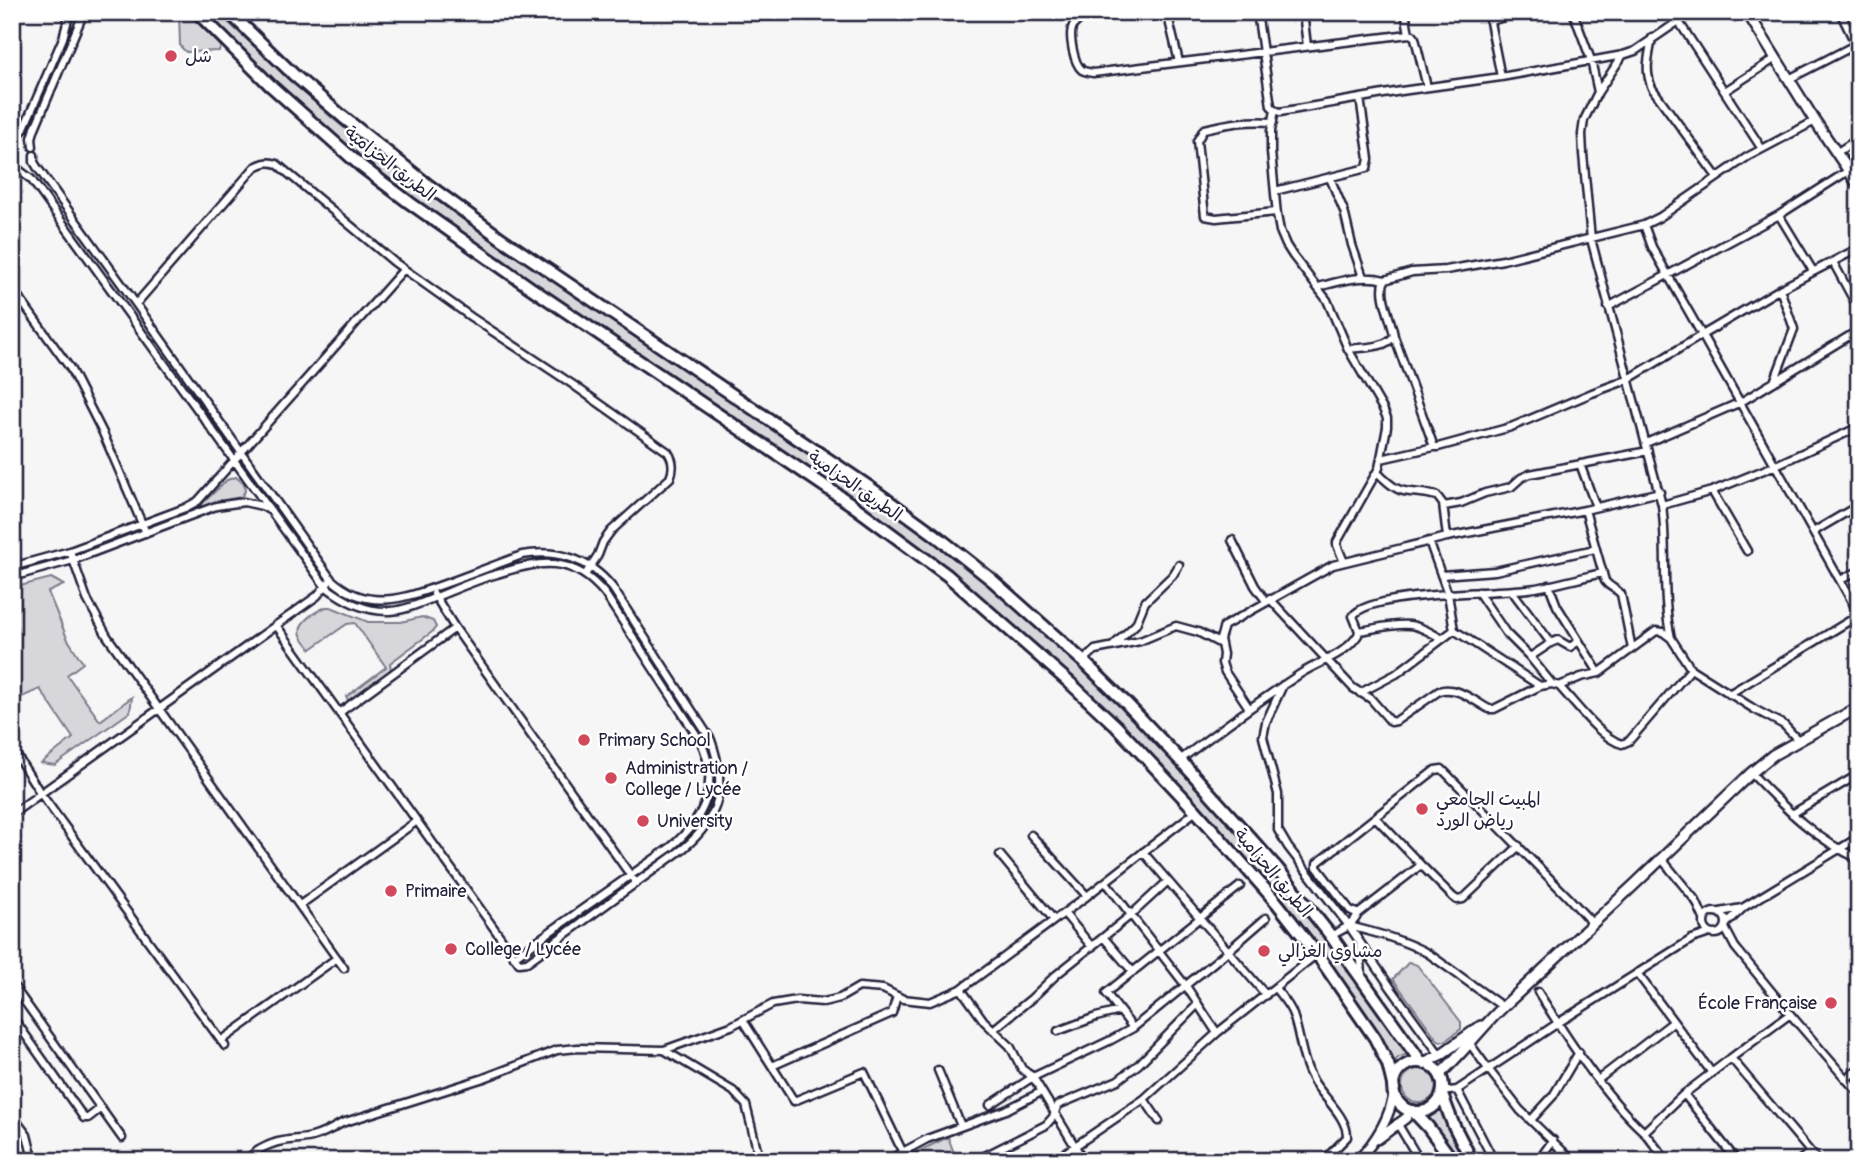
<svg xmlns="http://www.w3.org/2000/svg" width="1871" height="1173" font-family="Pangolin,'Playpen Sans Arabic',sans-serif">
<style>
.green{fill:#d7d7db;stroke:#7c7c8b;stroke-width:2}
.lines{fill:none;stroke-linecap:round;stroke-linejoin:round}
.minor-casing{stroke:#22223b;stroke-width:11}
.tertiary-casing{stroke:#22223b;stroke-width:13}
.secondary-casing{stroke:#22223b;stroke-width:14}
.trunk-casing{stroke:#22223b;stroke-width:16}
.minor{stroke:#fff;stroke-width:6}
.tertiary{stroke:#fff;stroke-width:8}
.secondary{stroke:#fff;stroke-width:9}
.trunk{stroke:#fff;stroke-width:10}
.poi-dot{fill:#d1495b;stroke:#fff;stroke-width:2.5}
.labels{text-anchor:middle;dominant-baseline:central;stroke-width:5;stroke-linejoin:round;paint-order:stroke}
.poi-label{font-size:18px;fill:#22223b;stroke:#fff;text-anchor:start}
.street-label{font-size:18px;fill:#22223b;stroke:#fff}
</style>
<rect width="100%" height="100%" fill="#f6f6f7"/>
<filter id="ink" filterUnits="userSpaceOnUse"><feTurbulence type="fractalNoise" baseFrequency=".0143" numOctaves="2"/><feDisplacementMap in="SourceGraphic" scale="14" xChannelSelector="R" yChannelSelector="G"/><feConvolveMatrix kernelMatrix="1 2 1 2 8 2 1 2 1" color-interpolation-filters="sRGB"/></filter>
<g filter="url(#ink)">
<path class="green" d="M179,12H187L221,46L219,51L186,52L180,46Z
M202,12H217L331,117L383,160L424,191L496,243L837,471L967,566L1121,703L1155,738L1289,891L1327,941L1379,1013L1411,1053L1399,1057L1392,1064L1386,1050L1190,799L1126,728L1087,692L894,530L792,458L516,274L369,166L284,92Z
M236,477L244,484L245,491L241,497L219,501L182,515L181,514L202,504L227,480Z
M51,578L64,585L48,592L67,638L83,663L67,675L100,721L132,697L130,712L55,765L41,763L73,738L40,689L22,697L12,674V588Z
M326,607H331L368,622H401L422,617L433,621L436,627L432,632L390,663L391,670L349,701L346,697L386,667L355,623L347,624L311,649C308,645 302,639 301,635C296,622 317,611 326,607Z
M1409,962L1417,965L1461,1022V1029L1445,1041H1440L1437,1039L1393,979Z
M1402 1086a17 17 0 1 1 34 0a17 17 0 1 1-34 0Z
M1442,1107L1450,1132L1465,1161H1457L1443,1137L1427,1118Z
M948,1137L957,1161H899Z"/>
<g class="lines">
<defs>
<path id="minor" d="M1098,12C1088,15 1079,18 1073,26C1068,35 1074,64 1082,70C1085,72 1089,72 1093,73L1409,34L1413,35L1415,38L1427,87
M1167,12L1179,62
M1257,12L1271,106L1275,110L1280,112L1401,91L1501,77
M1303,12L1307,46
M1405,12L1409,34
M1488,12L1501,77L1623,55L1635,51L1692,12
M1573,12L1591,60L1598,92
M1667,12L1675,23
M1840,12L1856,45
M1490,21L1523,12
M1679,22L1762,149
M1652,38C1649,57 1644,69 1652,88L1717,177
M1623,55L1598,92L1584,120L1582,134L1583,154L1591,239L1662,505C1668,549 1661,594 1671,638
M1789,79L1859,43
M1725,91L1776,58
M1275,110L1271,131V152L1277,215L1280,231L1286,245L1293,256L1327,300L1348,349L1383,409L1387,418V427L1379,468L1337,542V545L1344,562
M1273,122C1246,120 1230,123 1204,129L1197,141L1205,216L1216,218L1276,212
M16,138L23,130L63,38L70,12
M33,147L32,138L35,128L84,12
M1836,153L1859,138
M34,155V162L37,167L136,304L331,579C369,614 408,597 450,582C474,573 498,564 522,555C557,549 590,559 612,587L711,740C727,785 721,817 684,848L527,962L519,963L276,625
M15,167L31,179L325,586C344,601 366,612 390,611C406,610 421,603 436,597C456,589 476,580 497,574C540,560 573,555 605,594L701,742C720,785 705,818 671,847L514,957
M1330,178L1344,211L1352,245L1363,277
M1275,191L1367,168L1369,159L1360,98
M1779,215L1813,271
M1859,248L1780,289L1702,335L1859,614
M1833,262L1859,310
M1318,287C1340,281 1363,274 1385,280
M12,288L70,368L103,433L146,533
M136,304L255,167C263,163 268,161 277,164L394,262L471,317L572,384L668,452C674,461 674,469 670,478L611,531L603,542L598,555L585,575
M1608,307L1779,215L1848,171
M1394,336L1434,447H1438L1511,427L1592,393L1627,380L1702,335L1652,247L1644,225
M1348,349C1362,347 1385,349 1394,336C1392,320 1378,294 1385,280L1412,272L1446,270L1503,260L1644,225L1660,217L1747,157L1815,121
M1774,382L1794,329L1780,289
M1646,443L1741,402L1859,330
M1381,459L1434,447
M1580,464L1596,507
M1377,472C1405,501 1405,487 1437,496L1443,504L1447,537
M1712,491L1747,551
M1662,505L1712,491L1776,465L1859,427
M1444,506L1461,503L1485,493L1511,487L1521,478L1530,474L1648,451
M1585,510L1660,492
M1813,532L1859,505
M1232,540L1255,586L1266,601
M1429,541L1448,594L1454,630L1540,686
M70,551L87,599L107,636L344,968
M12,567L70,551L185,508L198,501L404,269
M1441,575L1495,571L1595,549
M12,577L73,560L216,506L244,502L262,506L269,510
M1840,580L1859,571
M1549,585L1557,606L1599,673
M1512,591L1551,643L1530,657
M1478,592L1506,633L1530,657L1552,684
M434,594L455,628L636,883
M1270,599L1353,688L1371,699L1391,722L1396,721L1439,691C1456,685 1474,701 1489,709H1494L1540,686L1552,684L1559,686L1581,677L1599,673L1656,631L1663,632L1671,638L1691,669L1754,709L1784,725L1798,740
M1359,631C1375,629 1393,623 1410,625C1421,626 1431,633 1441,638
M1551,643L1558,640L1570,647L1579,641
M1114,645L1136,624L1145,602L1173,575L1179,565
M1083,661L1095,650L1140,641L1176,626L1198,632L1221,644
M1283,685L1266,722L1263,737L1278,794V830L1288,847L1349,926L1391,988L1440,1055
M1559,686C1575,703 1600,738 1622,744L1629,741L1691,669
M1360,693L1396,674L1454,630
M1729,694L1859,615
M1249,708L1225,672L1222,663L1223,654L1220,639L1224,626L1333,565L1447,537L1585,510L1605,581C1610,588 1616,588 1621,594L1632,649
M339,713L455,628
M12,748L41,794L225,1046
M1180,760C1219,730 1259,701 1300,674C1320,661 1344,656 1358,635L1359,631L1353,616C1368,592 1496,593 1528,589C1553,586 1578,578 1603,573
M1751,773C1783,806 1815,840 1859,859
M12,814L317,596L328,583
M1792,814L1859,774
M1031,835L1087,896
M1143,852L1266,995
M1000,855L1054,920
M1661,858L1696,901L1704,919
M1421,865L1453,897L1457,900L1463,899L1519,846
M1168,881L1131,915L1186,986L1217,1033L1317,954
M300,905L417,821
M1704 923a11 11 0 1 1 22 0a11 11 0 1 1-22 0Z
M1720,912L1742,908
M1064,913L1092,947
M1358,914L1350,910L1317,867V863L1435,770L1442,769L1568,897L1592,923
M1726,924L1744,907L1859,837
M1349,926C1377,933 1404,940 1429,954L1503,1007
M1725,928L1735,947L1790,1014
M1331,936C1341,930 1353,926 1358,914L1421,865L1376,818
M1104,938L1133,972
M1360,945L1362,976
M1637,973L1712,1073
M12,984L122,1138
M1275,988C1281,996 1290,1005 1293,1015C1301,1038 1301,1060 1314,1082C1324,1098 1348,1118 1347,1137L1323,1161
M961,989L1087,896L1196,811
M1538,992C1567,1038 1604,1096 1644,1132
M12,1016L84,1118H88L101,1108
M743,1020L794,1101L864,1072L907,1161
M1133,1028L1106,993L1240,886
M993,1030L1032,998L1056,975L1131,915L1106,882
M1058,1031L1096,1017L1120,1011
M221,1041L337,958
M1470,1044L1489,1070L1520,1110L1573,1161
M664,1050L733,1091L746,1105L760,1161
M1731,1058L1684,1094L1737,1161
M772,1066L892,1013L897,996
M1859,1068L1846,1079L1859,1093
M938,1070L961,1126
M1599,1079L1673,1022
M1457,1090L1494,1161
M1442,1092L1457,1090L1558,1023L1692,939L1710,933
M1144,1099L1159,1121
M990,1105L1033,1077L1111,1040L1133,1028L1228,951L1266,918
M12,1115L27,1135L31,1151L36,1161
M1531,1120L1553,1096L1579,1052
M1397,1123L1420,1161
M245,1161C257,1149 272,1142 289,1140C297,1139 304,1139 312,1137C323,1134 332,1129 342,1123L484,1078L557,1050L578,1048L664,1050L731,1026L773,1004L797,1000L823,1002L832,1000L840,998L859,987L883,989L903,999L930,1002L961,989L984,1021L1010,1046L1022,1069L1033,1077L1084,1161
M886,1161L927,1139L1006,1110L1041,1092
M975,1161L1046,1125L1053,1117L1058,1105L1118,1080L1139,1064L1198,1004
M1053,1161L1144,1099L1217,1033
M1538,1161L1553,1140
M1667,1161L1644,1132L1684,1094
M1799,1161L1810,1152
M1818,1161L1731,1058L1790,1014L1846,1079"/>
<path id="tertiary" d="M1378,1139L1406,1118L1411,1110
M1357,1161C1375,1142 1390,1118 1394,1092"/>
<path id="secondary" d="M1747,12L1815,121L1859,186
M1423,1063L1440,1055L1481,1026
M1440,1074C1463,1053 1481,1028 1503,1007L1635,884L1751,773L1773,755L1859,707"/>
<path id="trunk" d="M197,12L270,85L361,166L410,203L531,288L851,504L947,575L1070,683L1116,726L1196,811L1277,903L1317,954L1375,1038L1388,1064L1394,1089
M229,12L294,75L343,117L428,185L502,239L872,489L934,534L992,580L1083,661L1126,703L1180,760L1277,868L1331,936L1421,1062
M1393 1087a25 25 0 1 1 50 0a25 25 0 1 1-50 0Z
M1442,1095L1453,1124L1472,1161
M1413,1111L1428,1127L1453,1161"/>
</defs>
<use href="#minor" class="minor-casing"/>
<use href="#tertiary" class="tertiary-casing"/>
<use href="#secondary" class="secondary-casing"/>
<use href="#trunk" class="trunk-casing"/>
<use href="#minor" class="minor"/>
<use href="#tertiary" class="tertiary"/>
<use href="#secondary" class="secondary"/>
<use href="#trunk" class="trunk"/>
</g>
</g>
<g class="poi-dot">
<circle cx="171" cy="56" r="7"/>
<circle cx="584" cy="740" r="7"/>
<circle cx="611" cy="778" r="7"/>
<circle cx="1422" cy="809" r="7"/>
<circle cx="643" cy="821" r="7"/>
<circle cx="391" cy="891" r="7"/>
<circle cx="451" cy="949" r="7"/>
<circle cx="1264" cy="951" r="7"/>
<circle cx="1831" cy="1003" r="7"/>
</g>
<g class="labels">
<g class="poi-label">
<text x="185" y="56">شل</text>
<text x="598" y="740">Primary School</text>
<text x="625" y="768">Administration /<tspan x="625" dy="21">College / Lycée</tspan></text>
<text x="1436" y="799">المبيت الجامعي<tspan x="1436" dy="21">رياض الورد</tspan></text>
<text x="657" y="821">University</text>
<text x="405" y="891">Primaire</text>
<text x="465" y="949">College / Lycée</text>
<text x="1278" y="951">مشاوي الغزالي</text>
<text x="1817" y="1003" text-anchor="end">École Française</text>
</g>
<g class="street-label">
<text transform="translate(390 164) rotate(38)">الطريق الحزامية</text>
<text transform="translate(855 486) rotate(35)">الطريق الحزامية</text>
<text transform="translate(1273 873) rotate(50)">الطريق الحزامية</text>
</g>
</g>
<rect width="1871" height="1173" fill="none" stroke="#fff" stroke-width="42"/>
<rect x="21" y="21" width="1829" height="1131" fill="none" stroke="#22223b" stroke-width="2.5" filter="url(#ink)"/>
</svg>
